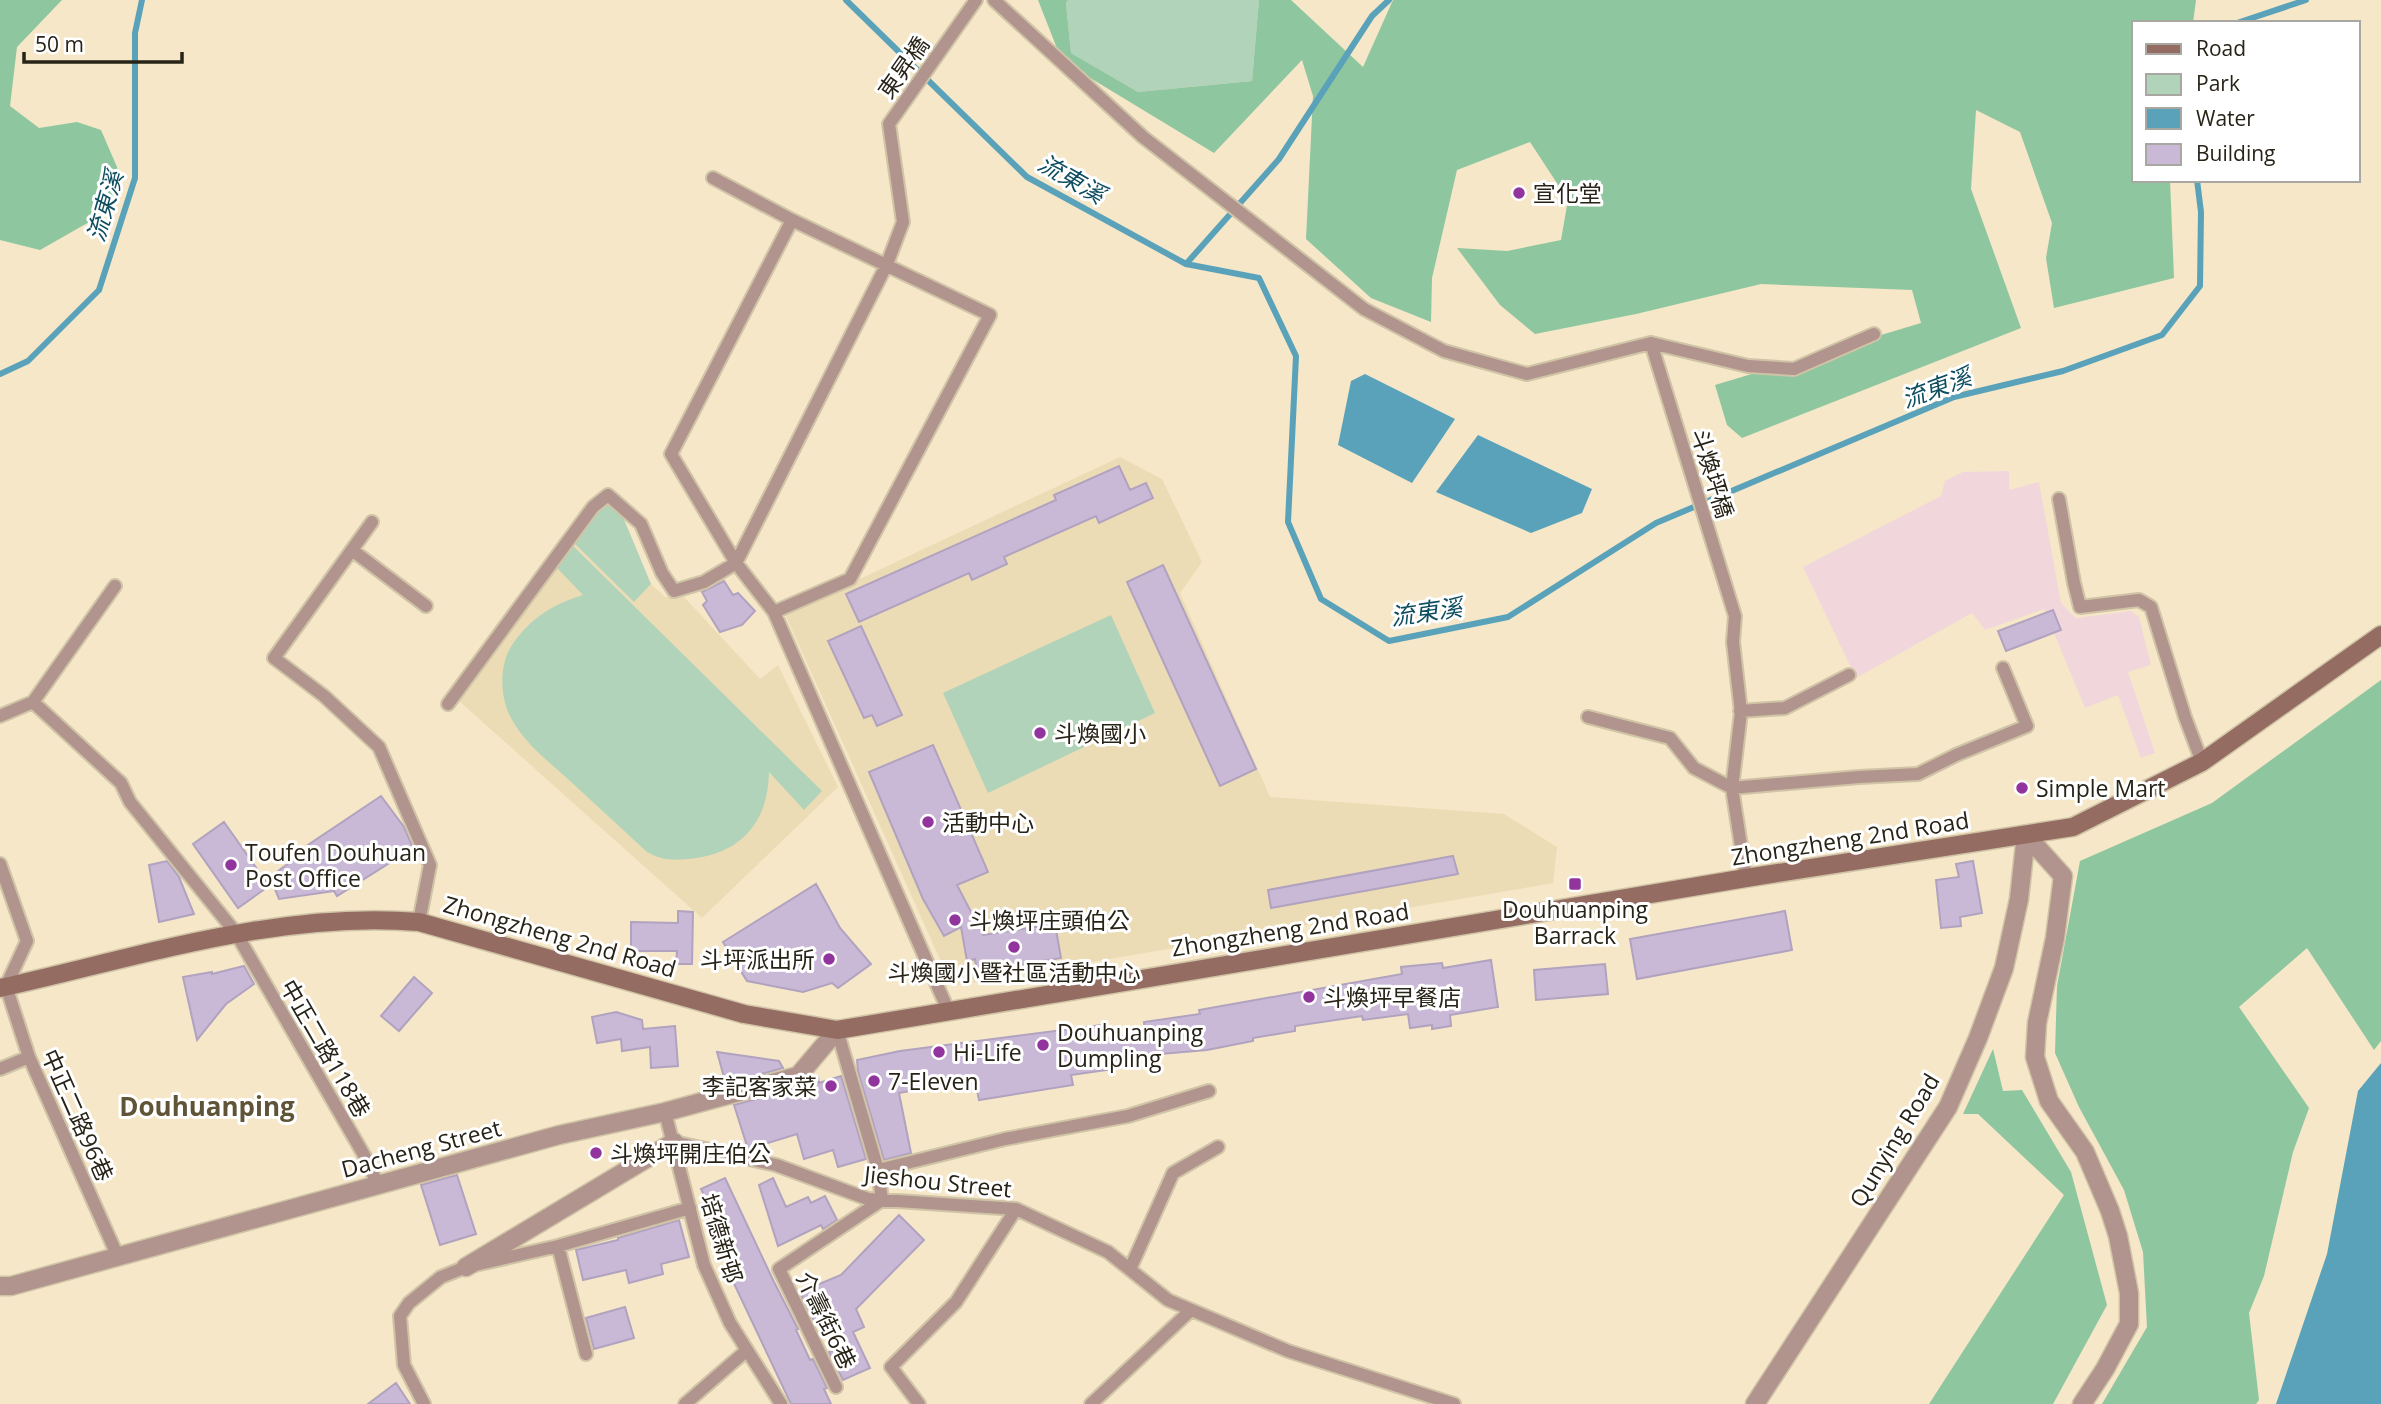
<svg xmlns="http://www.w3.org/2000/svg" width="2381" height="1404" font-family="'Open Sans','Noto Sans TC',sans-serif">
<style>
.industrial{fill:#f1d7dc}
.built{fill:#ecdcb5}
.green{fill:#b0d3ba}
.forest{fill:#8ec69f}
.water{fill:#59a2ba}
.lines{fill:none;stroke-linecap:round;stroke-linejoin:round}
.stream{stroke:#59a2ba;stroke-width:6}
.building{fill:#c9b9d7;stroke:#b1a2bf;stroke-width:2}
.service-casing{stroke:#d0c4a7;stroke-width:16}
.minor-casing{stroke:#d0c4a7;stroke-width:21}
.tertiary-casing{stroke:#d0c4a7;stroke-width:21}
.secondary-casing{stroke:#d0c4a7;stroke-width:21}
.service{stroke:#b1948d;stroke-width:12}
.minor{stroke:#b1948d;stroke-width:18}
.tertiary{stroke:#b1948d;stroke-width:18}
.secondary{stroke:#956c62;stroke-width:18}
.poi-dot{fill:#91349e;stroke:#fff;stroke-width:2.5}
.labels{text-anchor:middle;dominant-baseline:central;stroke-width:6;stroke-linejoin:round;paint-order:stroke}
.street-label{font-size:23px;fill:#282317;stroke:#fff}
.poi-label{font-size:23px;fill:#282317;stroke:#fff;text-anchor:start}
.water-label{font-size:24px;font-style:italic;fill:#0d4d5f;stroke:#fff}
.quarter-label{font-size:26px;font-weight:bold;fill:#5f5438;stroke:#fff}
</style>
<rect width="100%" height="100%" fill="#f5e7c7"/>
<path class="industrial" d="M2009,471V490L2039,482L2061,603L2076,618L2131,611L2139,617L2151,665L2128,672L2155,753L2141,758L2118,695L2085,708L2044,609L1985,630L1972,613L1856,678L1803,567L1941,496L1945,481L1963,472Z"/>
<path class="built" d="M1120,457L1162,479L1202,562L1180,593L1270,797L1504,814L1557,847L1553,883L952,986L785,614Z
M570,539L634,602L651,584L665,597H684L760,679L778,665L838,787L702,918L458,700Z"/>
<path class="green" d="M1068,0H1259L1252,81L1138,92L1071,53L1066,3Z
M601,504L618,505L651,584L634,602L570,539Z
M573,546L822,791L804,810L769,772C768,823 741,854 689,859C671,860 663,861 647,852C621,828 595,804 569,780C548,761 524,743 511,718C499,696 499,662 514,642C532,617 554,604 583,595L557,568Z
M1111,615L1155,713L988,793L943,693Z"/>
<path class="forest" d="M0,0H62L17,47L10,106L39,128L77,122L101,130L120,174L112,209L40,250L0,240Z
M1038,0H1068L1066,3L1071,53L1138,92L1252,81L1259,0H1291L1363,67L1393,0H2196L2193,23H2134V180H2170L2174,278L2054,308L2046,258L2052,223L2020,132L1976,110L1971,189L2021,328L1742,438L1727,425L1715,385L1921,323L1912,290L1761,284L1636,314L1535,334L1500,305L1457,248L1507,251L1561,240L1568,200L1530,142L1457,170L1432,278L1431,322L1371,298L1306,239L1313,96L1302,60L1214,153L1087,76L1058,51Z
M2381,680V1041L2374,1050L2307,948L2239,1007L2309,1108L2293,1152L2264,1276L2249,1313L2259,1400L2256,1404H2102L2147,1327L2143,1252L2124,1190L2079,1107L2055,1053L2057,986L2080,861L2212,803Z
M1993,1049L2003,1091L2022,1090L2071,1172L2107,1305L2053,1404H1929L2064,1195L1978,1114H1963Z"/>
<path class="water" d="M1365,374L1455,419L1412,483L1338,445L1351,381Z
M1478,435L1592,489L1582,513L1531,533L1436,492Z
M2381,1063V1404H2276L2327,1254L2358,1091Z"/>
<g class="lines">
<path class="stream" d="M846,0L1027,177L1186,264L1259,278L1296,356L1288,522L1321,599L1389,641L1508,617L1656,523L1954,397L2063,371L2162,335L2200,286L2201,212L2197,180
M2237,23L2306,0
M1186,264L1279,159L1372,16L1389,0
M0,374L28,361L99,290L135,178V33L142,0"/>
</g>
<path class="building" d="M1119,466L1130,490L1146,483L1153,498L1099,523L1096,516L1004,557L1007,564L972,580L969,573L859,622L846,594L1056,500L1054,495Z
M1163,565L1256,769L1220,786L1127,582Z
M724,581L733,595L738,593L755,611L742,625L720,632L703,605L707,601L702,592Z
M2053,610L2061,630L2006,651L1998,631Z
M861,626L902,715L877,726L872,715L864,718L828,641Z
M933,745L988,872L957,885L983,935L1055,924L1061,958L977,972L975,959L967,961L961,927L944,936L923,899L869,772Z
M381,796L404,827L413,848L337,896L334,891L279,899L270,877L309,848L308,845Z
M224,822L269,886L238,908L193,844Z
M1453,856L1458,874L1271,908L1268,890Z
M167,861L179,877L194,914L159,922L149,865Z
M1973,861L1982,913L1960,917L1961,926L1941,928L1936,880L1959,877L1956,864Z
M816,884L840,928L871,964L838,988L832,983L803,992L747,981L723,942Z
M678,911L693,912L692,964H676L677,951H631V922L678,923Z
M1785,911L1792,950L1637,979L1630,939Z
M1491,960L1498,1007L1450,1015L1451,1026L1432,1029V1025L1410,1028L1408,1014L1363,1020L1362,1016L1295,1026V1031L1253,1038V1041L1207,1050L1149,1055L1148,1054L1106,1061L1107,1070L1071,1075L1073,1085L979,1100L975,1079L899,1093L911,1153L884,1160L858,1071L857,1060L900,1051L1101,1025L1103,1039L1145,1032L1144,1022L1200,1014L1199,1010L1402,974L1401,967L1442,963L1443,968Z
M1605,964L1608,994L1536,1000L1534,970Z
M244,966L254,984L226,1004L197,1040L183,977L212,972V974Z
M414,977L432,993L399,1031L381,1016Z
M616,1012L642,1020L643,1029L675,1026L678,1066L651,1068L650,1047L622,1051L621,1039L597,1043L592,1017Z
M717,1052L779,1061L783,1068L726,1084Z
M841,1076L866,1159L838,1167L833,1150L804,1159L797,1134L748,1149L734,1105L801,1087L810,1080L818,1077L819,1083Z
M457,1175L476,1234L440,1245L421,1185Z
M725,1178L774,1282L798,1329L796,1330L810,1360L813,1359L827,1388L824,1389L831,1404H791L720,1254L725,1251L706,1212L712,1211L701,1189Z
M773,1178L786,1207L808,1197L811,1203L825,1196L837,1220L823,1229L821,1225L778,1246L759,1185Z
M899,1215L924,1240L856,1309L864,1327L853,1332L870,1368L843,1380L829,1352L841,1348L827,1317L815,1323L800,1292L841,1275Z
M679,1220L689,1257L661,1264L663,1274L629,1283L626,1270L583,1280L576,1250L618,1240V1238Z
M625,1307L634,1338L594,1349L586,1318Z
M396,1383L410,1404H368Z"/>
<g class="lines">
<defs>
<path id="service" d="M994,0L1143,137L1364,309L1444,351L1527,374L1651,343L1748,366L1794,369L1874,334
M713,178L792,220L990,315L850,579L774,612
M792,220L671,454L736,563L774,612L948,1010
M1651,343L1735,616L1733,642L1741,712L1732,788L1746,878
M2059,499L2074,583L2080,607L2139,600L2151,607L2185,717L2202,762
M372,522L274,658L324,696L379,747L430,865L419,922
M352,550L426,606
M33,702L121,783L130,802L236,933L364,1155L378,1185
M448,704L593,507L608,495L641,524L662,573L674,591L704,582L736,563L887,264L903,222L889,124L976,0
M1740,711L1785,708L1849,675
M0,716L33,702L115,586
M1588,717L1670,738L1694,768L1732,788L1859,777L1918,774L1956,755L2027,726L2003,668
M0,864L27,941L6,986L29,1057L118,1257
M0,1069L29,1057
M665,1112L704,1265L730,1323L781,1404
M674,1142L776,1165L868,1199L1016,1209L1108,1252L1168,1300L1288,1351L1454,1404
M878,1170L1005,1139L1128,1116L1209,1091
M558,1246L586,1354
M1130,1269L1173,1173L1218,1147
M836,1387L779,1269L882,1200L878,1170L837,1030
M424,1404L404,1365L400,1316L409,1303L441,1277L466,1267L558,1246L690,1208
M685,1404L747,1350
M919,1404L891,1367L956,1302L1016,1209
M1091,1404L1191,1310"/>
<path id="minor" d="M466,1267L674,1142
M0,1286H11L559,1135L665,1112L798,1076L837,1030
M1755,1404L1948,1107L1978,1038L2004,968L2019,899L2026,835"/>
<path id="tertiary" d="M2026,835L2063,876L2055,938L2037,1023L2035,1057L2049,1101L2085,1152L2110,1211L2118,1236L2129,1293V1324L2105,1369L2082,1404"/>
<path id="secondary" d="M0,988C136,958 279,910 419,922L744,1014L837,1030L1746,878L2073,827L2202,762L2381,635"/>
</defs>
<use href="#service" class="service-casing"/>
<use href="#minor" class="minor-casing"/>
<use href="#tertiary" class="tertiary-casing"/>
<use href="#secondary" class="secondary-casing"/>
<use href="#service" class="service"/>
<use href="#minor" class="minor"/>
<use href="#tertiary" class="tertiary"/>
<use href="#secondary" class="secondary"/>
</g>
<g class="poi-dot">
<circle cx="1519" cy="193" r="7"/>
<circle cx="1040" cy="733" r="7"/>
<circle cx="2022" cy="788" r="7"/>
<circle cx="928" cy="822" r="7"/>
<circle cx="231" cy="865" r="7"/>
<rect x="1568" y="877" width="14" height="14" rx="3.5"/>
<circle cx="955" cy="920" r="7"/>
<circle cx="1014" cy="947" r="7"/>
<circle cx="829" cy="959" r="7"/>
<circle cx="1309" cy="997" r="7"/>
<circle cx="1043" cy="1045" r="7"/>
<circle cx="939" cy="1052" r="7"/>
<circle cx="874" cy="1081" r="7"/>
<circle cx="831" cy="1086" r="7"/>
<circle cx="596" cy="1153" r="7"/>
</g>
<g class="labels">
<g class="street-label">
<text transform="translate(903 67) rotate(-55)">東昇橋</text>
<text transform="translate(1713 473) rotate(73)">斗煥坪橋</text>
<text transform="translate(1850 838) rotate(-9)">Zhongzheng 2nd Road</text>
<text transform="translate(1290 929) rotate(-9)">Zhongzheng 2nd Road</text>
<text transform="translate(560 936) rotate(16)">Zhongzheng 2nd Road</text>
<text transform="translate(326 1048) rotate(60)">中正二路118巷</text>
<text transform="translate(78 1115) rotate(66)">中正二路96巷</text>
<text transform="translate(1894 1140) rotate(-59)">Qunying Road</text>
<text transform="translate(421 1148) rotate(-15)">Dacheng Street</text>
<text transform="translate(938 1181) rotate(6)">Jieshou Street</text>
<text transform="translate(722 1238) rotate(73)">培德新邨</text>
<text transform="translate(827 1320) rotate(64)">介壽街6巷</text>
</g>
<g class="poi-label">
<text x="1533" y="193">宣化堂</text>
<text x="1054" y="733">斗煥國小</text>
<text x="2036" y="788">Simple Mart</text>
<text x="942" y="822">活動中心</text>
<text x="245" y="852">Toufen Douhuan<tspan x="245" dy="26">Post Office</tspan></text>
<text x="1575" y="909" text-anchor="middle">Douhuanping<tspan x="1575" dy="26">Barrack</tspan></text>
<text x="969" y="920">斗煥坪庄頭伯公</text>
<text x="815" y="959" text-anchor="end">斗坪派出所</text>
<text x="1014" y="972" text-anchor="middle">斗煥國小暨社區活動中心</text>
<text x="1323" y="997">斗煥坪早餐店</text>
<text x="1057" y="1032">Douhuanping<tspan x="1057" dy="26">Dumpling</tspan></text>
<text x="953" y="1052">Hi-Life</text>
<text x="888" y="1081">7-Eleven</text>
<text x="817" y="1086" text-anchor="end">李記客家菜</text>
<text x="610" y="1153">斗煥坪開庄伯公</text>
</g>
<g class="water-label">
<text transform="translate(1072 178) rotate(30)">流東溪</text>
<text transform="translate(104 206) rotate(-74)">流東溪</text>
<text transform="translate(1936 387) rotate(-20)">流東溪</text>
<text transform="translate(1426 611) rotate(-8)">流東溪</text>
</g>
<g class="quarter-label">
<text x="207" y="1106">Douhuanping</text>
</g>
</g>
<rect x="2132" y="21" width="228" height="161" fill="#ffffff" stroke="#a9a7a2" stroke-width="2"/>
<rect x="2146" y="44" width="35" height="10" fill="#956c62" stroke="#a9a7a2" stroke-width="2"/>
<text x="2196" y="56" font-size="21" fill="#282317">Road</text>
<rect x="2146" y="74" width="35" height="21" fill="#b0d3ba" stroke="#a9a7a2" stroke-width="2"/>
<text x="2196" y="91" font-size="21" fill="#282317">Park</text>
<rect x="2146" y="108" width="35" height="21" fill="#59a2ba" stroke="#a9a7a2" stroke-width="2"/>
<text x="2196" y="126" font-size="21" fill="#282317">Water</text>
<rect x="2146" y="144" width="35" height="21" fill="#c9b9d7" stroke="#a9a7a2" stroke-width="2"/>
<text x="2196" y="161" font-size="21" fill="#282317">Building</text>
<path d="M24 52v10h158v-10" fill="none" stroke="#282317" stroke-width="3.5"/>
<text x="35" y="52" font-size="21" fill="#282317" stroke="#ffffff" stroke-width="5" paint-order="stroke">50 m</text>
</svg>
